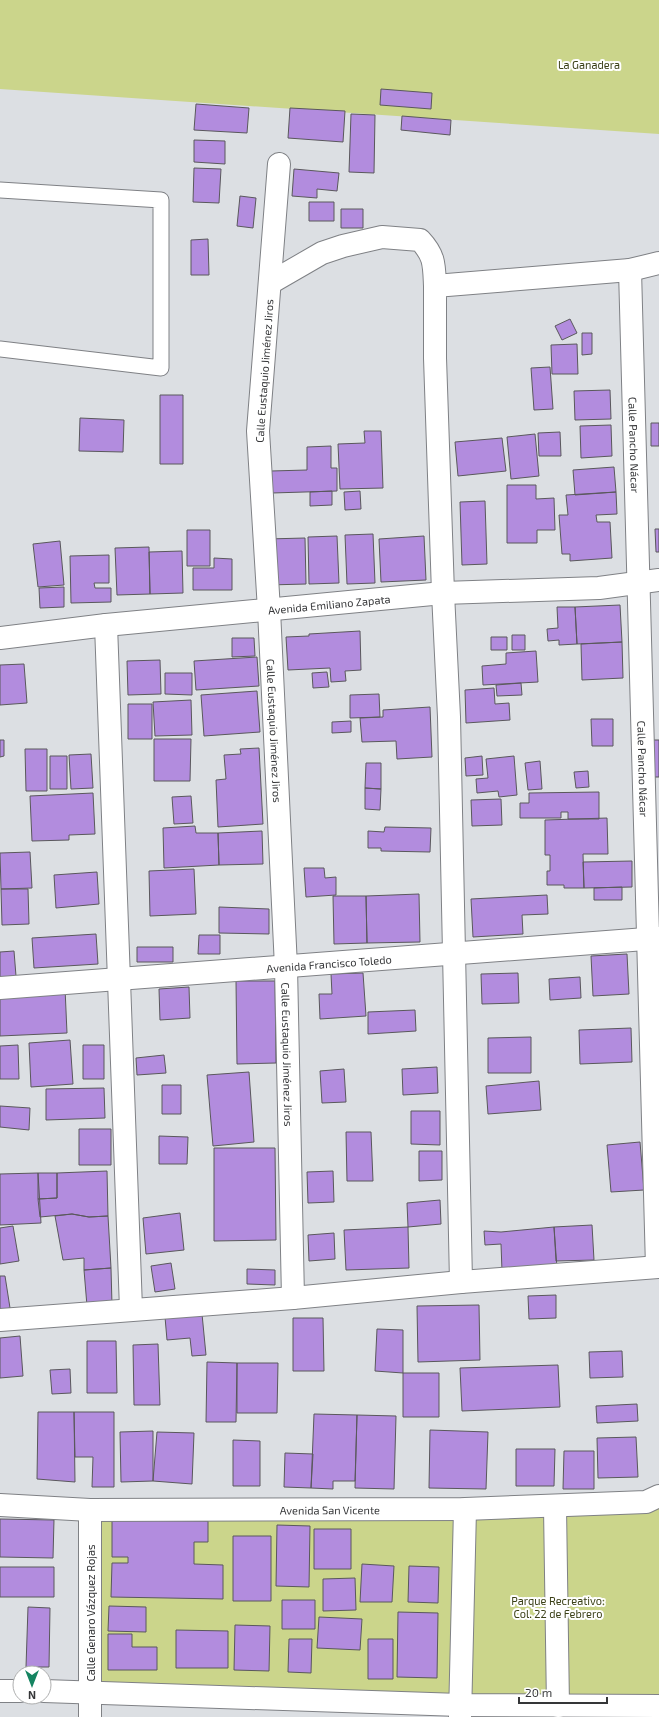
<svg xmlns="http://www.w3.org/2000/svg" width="659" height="1717" font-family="'Exo 2',sans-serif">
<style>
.green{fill:#cbd58b}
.building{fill:#b28cde;stroke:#5a585c}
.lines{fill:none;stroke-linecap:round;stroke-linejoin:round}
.service-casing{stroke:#7f8185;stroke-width:17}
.pedestrian-casing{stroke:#7f8185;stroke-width:24}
.minor-casing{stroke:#7f8185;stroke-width:24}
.service{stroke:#fff;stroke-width:15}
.pedestrian{stroke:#fff;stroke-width:22}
.minor{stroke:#fff;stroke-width:22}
.labels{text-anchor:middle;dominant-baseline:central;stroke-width:4;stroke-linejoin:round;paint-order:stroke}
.park-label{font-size:11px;fill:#3b4017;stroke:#fff}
.street-label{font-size:11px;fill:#353638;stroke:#fff}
</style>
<rect width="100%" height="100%" fill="#dcdfe3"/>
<path class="green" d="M0,0H659V134L0,89Z
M659,1496V1706L90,1692V1510Z"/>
<path class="building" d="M381,89L432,93L431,109L380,105Z
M196,104L249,108L247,133L194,130Z
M290,108L345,111L343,142L288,138Z
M351,114L375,115L374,173L349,172Z
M402,116L451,120L450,135L401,130Z
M194,140L225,141V164L194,162Z
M194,168L221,169L219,203L193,202Z
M294,169L339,173L337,191L317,189V198L292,196Z
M240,196L256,198L253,228L237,226Z
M309,202H334V221H309Z
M341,209H363V228H341Z
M208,239L209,275H191V240Z
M570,319L577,333L562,340L555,326Z
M582,333H592V354L582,355Z
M577,344L578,374H552L551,345Z
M550,367L553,409L534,410L531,368Z
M610,390L611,419L575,420L574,391Z
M160,395H183V464H160Z
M80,418L124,420L123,452L79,451Z
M651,423H659V446H651Z
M611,425L612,456L581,458L580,426Z
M364,431H381L383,488L340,489L338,444L365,443Z
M560,432L561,456H539L538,433Z
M535,434L539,476L511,479L507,437Z
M502,438L506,471L458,476L455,442Z
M331,446V468H337V491L272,493L271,471L307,470V447Z
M614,467L616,492L575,495L573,470Z
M507,485H536V499L554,498L555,530H537V543H507Z
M332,491V505L310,506V492Z
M360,491L361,509L345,510L344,492Z
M616,492L617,514L596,515L597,522H610L612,558L570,561V554H562L559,515H568L566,495Z
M485,501L487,564L462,565L460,502Z
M655,529H659V552H656Z
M187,530H210V566H187Z
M373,534L375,583L347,584L345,535Z
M337,536L339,583L309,584L308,537Z
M424,536L426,580L381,582L379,539Z
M305,538L306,584L268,585L267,539Z
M60,541L64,585L38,587L33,544Z
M149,547L150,594L117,595L115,548Z
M182,551L183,593L150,594L149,552Z
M109,555V583H94L95,588H111V602L71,603L70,556Z
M214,558L232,559V590H193V568H214Z
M64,587V607L40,608L39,588Z
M620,605L622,642L577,644L575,607Z
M557,607H575L577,644L559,645V640L548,641L547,629L558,628Z
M360,631L361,670L345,671L346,681L331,682L330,668L288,670L286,637L309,636V634Z
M512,635H525V650H512Z
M491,637H507V650H491Z
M232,638H254L255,656L232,657Z
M622,642L623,678L582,680L581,644Z
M536,651L538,682L483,685L482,666L506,664V653Z
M257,657L259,686L196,690L194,661Z
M160,660L161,694L128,695L127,661Z
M24,664L27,703L0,705V665Z
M327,672L329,687L313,688L312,673Z
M165,673H192V695L165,694Z
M521,683L522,695L497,696L496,685Z
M494,688L495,704L509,703L510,720L466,723L465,690Z
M257,691L260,732L204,736L201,695Z
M379,694L380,717L350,718V695Z
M191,700L192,735L155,736L153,702Z
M128,704H152V739H128Z
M430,707L432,757L397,759L396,741L362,742L360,718L383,717V710Z
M591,719H613V746H592Z
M351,721V732L332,733V722Z
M154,739H191L190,781H154Z
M0,740H4V756L0,757Z
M653,740H659V777H654Z
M259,748L263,824L218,827L216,780L226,779L224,755L241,754L240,749Z
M25,749H47V791H26Z
M91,754L93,788L71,789L69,755Z
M50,756H67V789H50Z
M482,756L483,775L466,776L465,758Z
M514,756L517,795L499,797L498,791L477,793L476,779L488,778L486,759Z
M540,761L542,789L528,790L525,763Z
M366,763H381V789L365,788Z
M588,771L589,787L576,788L574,772Z
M365,788L381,789L380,810L365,809Z
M599,792V819H568V812H561V818H520V803H529V793Z
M93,793L95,834L69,835V840L32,841L30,796Z
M191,796L193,823L174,824L172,797Z
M501,799L502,825L472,826L471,800Z
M607,818L608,854H583L584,888H564V885H547V871H550V855H545V820Z
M195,826L196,833H218L219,865L164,868L163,828Z
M385,827L431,828L430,852L381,851V848H368V831L384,832Z
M262,831L263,864L219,865L218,833Z
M30,852L32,888L1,889L0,853Z
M632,861V887L584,888L583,862Z
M304,868H324L325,878L336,877V895L306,897Z
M194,869L196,914L150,916L149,871Z
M97,872L99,904L56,908L54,875Z
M622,887V900H594V888Z
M1,889H28L29,924L2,925Z
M419,894L420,942L367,943L366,896Z
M547,895L548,914L522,915L523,934L473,937L471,899Z
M333,896H366L367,943L334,944Z
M219,907L269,909V934L219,933Z
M96,934L98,964L34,968L32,938Z
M199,935H220V954H198Z
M137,947H173V962H137Z
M14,951L16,976L0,977V952Z
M627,954L629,994L593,996L591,956Z
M363,973L366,1016L320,1019L319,994H332L331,974Z
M518,973L519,1003L482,1004L481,974Z
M580,977L581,998L550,1000L549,979Z
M236,981H275L276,1063L237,1064Z
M189,987L190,1018L160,1020L159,989Z
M65,988L67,1033L0,1036V991Z
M415,1010L416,1031L368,1034V1012Z
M631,1028L632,1062L580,1064L579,1030Z
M531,1037V1073H488V1038Z
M70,1040L73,1084L31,1087L29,1043Z
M18,1045L19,1079H0V1046Z
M83,1045H104V1079H83Z
M164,1055L166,1073L137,1075L136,1058Z
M437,1067L438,1093L403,1095L402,1069Z
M344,1069L346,1102L322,1103L320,1071Z
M249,1072L254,1142L213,1146L207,1075Z
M539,1081L541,1110L488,1114L486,1086Z
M162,1085H181V1114H162Z
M104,1088L105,1118L46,1120V1089Z
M0,1106L30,1108L29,1130L0,1127Z
M411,1111H440V1145L411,1144Z
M79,1129H111V1165H79Z
M346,1132H371L373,1181H347Z
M159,1136L188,1137L187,1164H159Z
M640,1142L644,1190L611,1192L607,1145Z
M214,1148H275L276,1240L214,1241Z
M419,1151H442V1180L419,1181Z
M107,1171L108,1216L89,1217L72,1214L40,1217L38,1199L57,1198V1173Z
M333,1171L334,1202L308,1203L307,1172Z
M38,1173H57V1198L38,1199Z
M38,1173L41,1223L0,1225V1174Z
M440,1200L441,1224L408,1227L407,1203Z
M180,1213L184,1250L146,1254L143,1218Z
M72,1214L89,1217L108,1216L111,1268L84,1270V1258L63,1260L55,1216Z
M592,1225L594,1260L556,1261L554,1227Z
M13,1226L19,1261L0,1264V1228Z
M408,1227L409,1268L346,1270L344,1230Z
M554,1227L557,1268L502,1271L501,1244L485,1245L484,1231L501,1232Z
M334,1233L335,1259L309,1261L308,1235Z
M171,1263L175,1289L155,1292L151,1266Z
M111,1268L112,1305L87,1306L84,1270Z
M247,1269L275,1270V1285L247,1284Z
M0,1276H5L10,1308L0,1310Z
M556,1295V1318L529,1319L528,1296Z
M479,1305L480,1360L418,1362L417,1306Z
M202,1314L206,1355L192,1356L190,1338L167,1340L165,1317Z
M293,1318H323L324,1371H293Z
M377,1329L403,1330V1373L375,1371Z
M20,1336L23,1376L0,1378V1338Z
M87,1341H116L117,1393H87Z
M158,1344L160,1405H134L133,1345Z
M622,1351L623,1377L590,1378L589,1352Z
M207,1362L237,1363L236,1422H206Z
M237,1363H278L277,1413H237Z
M558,1365L560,1407L462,1411L460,1368Z
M70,1369L71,1393L52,1394L50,1370Z
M403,1373H439V1417H403Z
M637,1404L638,1421L597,1423L596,1406Z
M38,1412H74L75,1482L37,1479Z
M74,1412H114V1487H92L93,1457H75Z
M314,1414L357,1415L355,1481H333V1489L311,1488Z
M357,1415L396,1416L394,1489L355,1488Z
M430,1430L488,1432L486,1489L429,1488Z
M153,1431V1481L121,1482L120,1432Z
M157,1432L194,1433L192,1484L153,1481Z
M636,1437L638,1477L598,1478L597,1438Z
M233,1440L260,1441V1486H233Z
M516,1449H555L554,1486H516Z
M564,1451H594V1489H563Z
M285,1453L313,1454L311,1488L284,1487Z
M0,1519L54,1520L53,1558L0,1557Z
M112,1520L208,1521V1542H194V1564L223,1565V1599L111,1597L112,1563H128V1557H112Z
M277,1525L310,1526L309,1587L276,1586Z
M314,1529H351V1569H314Z
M233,1536H271V1601H233Z
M362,1564L394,1566L392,1602H360Z
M409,1566L439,1567L438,1603L408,1602Z
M0,1567H54V1597H0Z
M355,1578L356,1610L323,1611V1579Z
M282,1600H315V1629H282Z
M109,1606L146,1607V1632L108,1631Z
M28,1607L50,1608L49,1667H26Z
M398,1612L438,1613L437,1678L397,1677Z
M319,1617L362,1619L360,1650L317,1648Z
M235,1625L270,1626L269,1671L234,1670Z
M176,1630L228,1631V1668H176Z
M108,1634H132V1647H157V1670H108Z
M289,1639H312L311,1673L288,1672Z
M368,1639H393V1679H368Z"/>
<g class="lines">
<defs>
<path id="service" d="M0,190L161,200V368L0,349"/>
<path id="pedestrian" d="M555,1507L558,1706"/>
<g id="minor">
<path id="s1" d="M279,164L258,431L269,610L286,967L293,1298"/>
<path id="s2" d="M630,270L657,1267"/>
<path d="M270,283L322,253L343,246L382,237L420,240C435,256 434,265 435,286"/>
<path d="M106,625L131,1309"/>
<path id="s3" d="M0,638L106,625L443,593L599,588L659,580"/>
<path id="s4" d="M0,988L659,938"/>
<path d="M461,1282L449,717L443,593L435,358V286L630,270L659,263"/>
<path d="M0,1320L293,1298L461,1282L659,1267"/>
<path id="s5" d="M0,1505L90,1510L465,1509L646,1502L659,1496"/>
<path d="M0,1691H20"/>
<path d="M44,1691L460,1705L659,1706"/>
<path d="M90,1717V1510"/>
<path d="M460,1717L465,1509"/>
</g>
</defs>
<use href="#service" class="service-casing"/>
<use href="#pedestrian" class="pedestrian-casing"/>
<use href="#minor" class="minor-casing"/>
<use href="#service" class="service"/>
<use href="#pedestrian" class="pedestrian"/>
<use href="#minor" class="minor"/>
</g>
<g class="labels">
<g class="park-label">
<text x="589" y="64">La Ganadera</text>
<text x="558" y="1600">Parque Recreativo:<tspan x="558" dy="13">Col. 22 de Febrero</tspan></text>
</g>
<g class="street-label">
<text transform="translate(264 371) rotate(-86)">Calle Eustaquio Jiménez Jiros</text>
<text stroke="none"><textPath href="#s2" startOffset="175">Calle Pancho Nácar</textPath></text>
<text stroke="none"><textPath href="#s3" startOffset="331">Avenida Emiliano Zapata</textPath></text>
<text stroke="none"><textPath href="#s1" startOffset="568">Calle Eustaquio Jiménez Jiros</textPath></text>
<text stroke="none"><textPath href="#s2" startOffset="499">Calle Pancho Nácar</textPath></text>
<text stroke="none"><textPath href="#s4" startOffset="330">Avenida Francisco Toledo</textPath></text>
<text stroke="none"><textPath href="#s1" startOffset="892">Calle Eustaquio Jiménez Jiros</textPath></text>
<text stroke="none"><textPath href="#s5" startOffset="330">Avenida San Vicente</textPath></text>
<text transform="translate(90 1613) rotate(-90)">Calle Genaro Vázquez Rojas</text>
</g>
</g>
<g transform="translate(32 1685) rotate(180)"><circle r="19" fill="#ffffff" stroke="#aeafaf"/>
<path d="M0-3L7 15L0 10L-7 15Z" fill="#158461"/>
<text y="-6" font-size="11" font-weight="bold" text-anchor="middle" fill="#353638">N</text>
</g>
<path d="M519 1697v6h88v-6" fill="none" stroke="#353638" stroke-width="2"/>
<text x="525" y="1697" font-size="12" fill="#353638" stroke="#ffffff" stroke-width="3" paint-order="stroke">20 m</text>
</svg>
